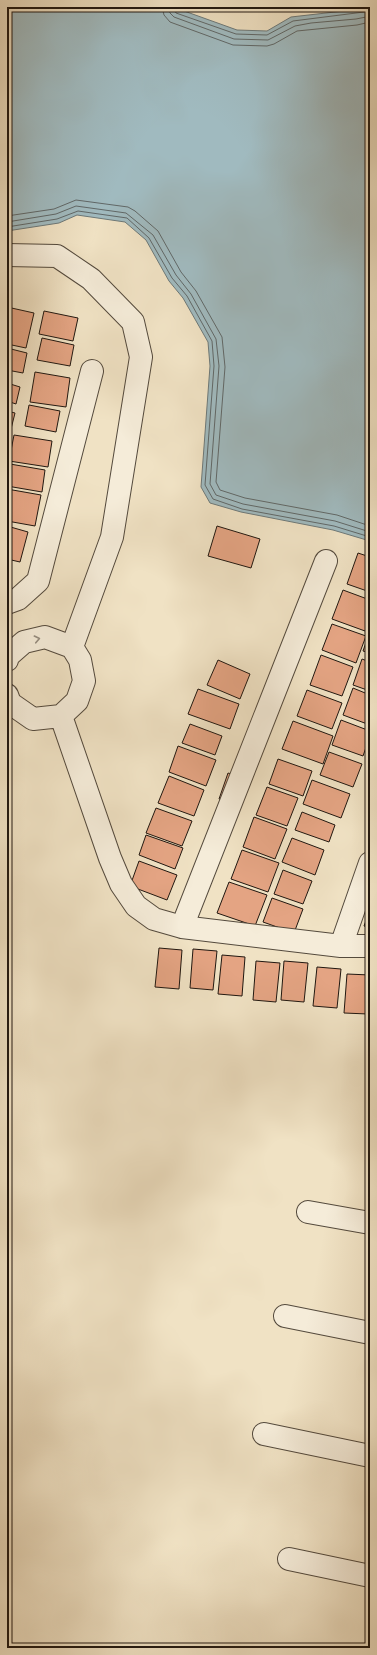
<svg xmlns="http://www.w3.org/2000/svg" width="377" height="1655" font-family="'IM FELL Double Pica',serif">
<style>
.water{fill:#a0babf;stroke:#6d7979}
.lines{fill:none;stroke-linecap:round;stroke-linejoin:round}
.shore{stroke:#606868;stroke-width:1}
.building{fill:#e4a483;stroke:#201710}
.minor-casing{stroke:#544a3d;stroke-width:24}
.minor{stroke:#f5ecd9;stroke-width:22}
.oneway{stroke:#958c7f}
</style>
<rect width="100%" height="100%" fill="#f0e2c4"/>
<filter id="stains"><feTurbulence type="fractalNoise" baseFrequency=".005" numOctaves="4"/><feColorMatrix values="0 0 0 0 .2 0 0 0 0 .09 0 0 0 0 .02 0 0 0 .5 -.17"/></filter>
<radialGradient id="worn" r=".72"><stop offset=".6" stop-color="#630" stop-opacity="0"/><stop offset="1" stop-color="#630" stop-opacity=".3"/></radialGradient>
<path class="water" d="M7,7H173L237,30L267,31L291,17L370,8V541L333,530L241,512L210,503L201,487L210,366L208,342L183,298L169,281L146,240L125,222L77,215L59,223L7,231Z"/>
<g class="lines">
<path class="shore" d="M162,7L164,15L170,22L233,45L267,46L274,44L297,31L357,25L370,22
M168,7L170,13L174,17L234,39L268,40L295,26L311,23L356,19L366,17L370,14
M173,7L176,13L236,34L267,35L293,21L364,12L367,7
M7,216L54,209L76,200L128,207L135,211L158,231L181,272L196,291L222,337L225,367L216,482L220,490L245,498L337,515L370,526
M7,222L56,214L76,206L126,213L153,235L176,275L191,294L216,339L219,366L210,484L216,495L243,504L335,521L370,532
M7,227L57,219L78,211L127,218L149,238L172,278L187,296L212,341L214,366L205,485L213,499L242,509L334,526L370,537"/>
</g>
<path class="building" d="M7,307L34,313L26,348L7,344Z
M44,311L78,318L73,341L39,334Z
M42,338L74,345L70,366L37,360Z
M7,348L27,353L23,373L7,370Z
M35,372L70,378L66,407L30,402Z
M7,383L20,387L16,404L7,401Z
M29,405L60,411L56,432L25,426Z
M7,411L15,413L11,429L7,428Z
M14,435L52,441L48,467L9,461Z
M10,464L45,470L42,492L7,486Z
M7,489L41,495L35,526L7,521Z
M7,526L28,532L20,562L7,559Z
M217,526L260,539L251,568L208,556Z
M358,553L370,557V592L347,584Z
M343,590L370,600V616L365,631L332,619Z
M332,624L366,636L356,663L322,650Z
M370,631V653L363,651Z
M321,655L353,667L342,696L310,685Z
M362,659L370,662V691L353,685Z
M218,660L250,674L240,699L207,685Z
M353,688L370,695V725L343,715Z
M198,689L239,704L230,729L188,714Z
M307,690L342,703L332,729L297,716Z
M341,720L370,731V736L363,756L332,745Z
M293,721L333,736L323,764L282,749Z
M190,724L222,736L215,755L182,743Z
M178,746L216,760L206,786L169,772Z
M329,752L362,764L353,787L320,775Z
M278,759L312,771L303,796L269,784Z
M228,773L238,776L229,803L219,799Z
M169,776L204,790L194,816L158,803Z
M312,780L350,794L341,818L303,804Z
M267,787L298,798L287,826L256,815Z
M156,808L192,821L182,846L146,833Z
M302,812L335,825L329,842L295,830Z
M254,817L287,829L275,859L243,847Z
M146,835L183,848L175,869L139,855Z
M292,838L324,850L315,875L282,862Z
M242,850L279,863L268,892L231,879Z
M139,861L177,875L167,900L130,886Z
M283,870L312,881L303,904L274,894Z
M229,882L267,895L255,926L217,913Z
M272,898L303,909L294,933L263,922Z
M370,910V928L364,926Z
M159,948L182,950L179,989L155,987Z
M193,949L217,951L213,990L190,988Z
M222,955L245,957L242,996L218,994Z
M256,961L280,963L276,1002L253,1000Z
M284,961L308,963L304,1002L281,1000Z
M317,967L341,969L337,1008L313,1006Z
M347,974L370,975L368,1014L344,1013Z"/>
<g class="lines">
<defs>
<path id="minor" d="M7,255L57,256L91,279L133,322L141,357L112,537L72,647
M7,603L18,599L38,581L92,371
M7,660L8,656L24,642L45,637L72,647L80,660L84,681L77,701L61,716L33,719L10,703L7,695
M61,716L110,858L121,884L136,906L154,919L182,927L341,946H370
M182,927L326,561
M341,946L370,863
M308,1212L370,1223
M285,1316L370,1333
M264,1434L370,1456
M289,1559L370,1576"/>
</defs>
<use href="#minor" class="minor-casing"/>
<use href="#minor" class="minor"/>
</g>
<defs><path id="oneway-chevron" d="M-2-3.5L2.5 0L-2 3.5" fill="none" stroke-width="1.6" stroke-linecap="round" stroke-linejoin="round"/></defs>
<use class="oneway" href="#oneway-chevron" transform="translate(37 639) rotate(-12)"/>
<rect width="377" height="1655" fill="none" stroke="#f0e2c4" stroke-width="24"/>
<rect x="8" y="8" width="361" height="1639" fill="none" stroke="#201710" stroke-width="2"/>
<rect x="12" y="12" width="353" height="1631" fill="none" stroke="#201710"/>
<rect width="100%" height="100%" filter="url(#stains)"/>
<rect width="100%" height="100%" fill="url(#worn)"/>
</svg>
